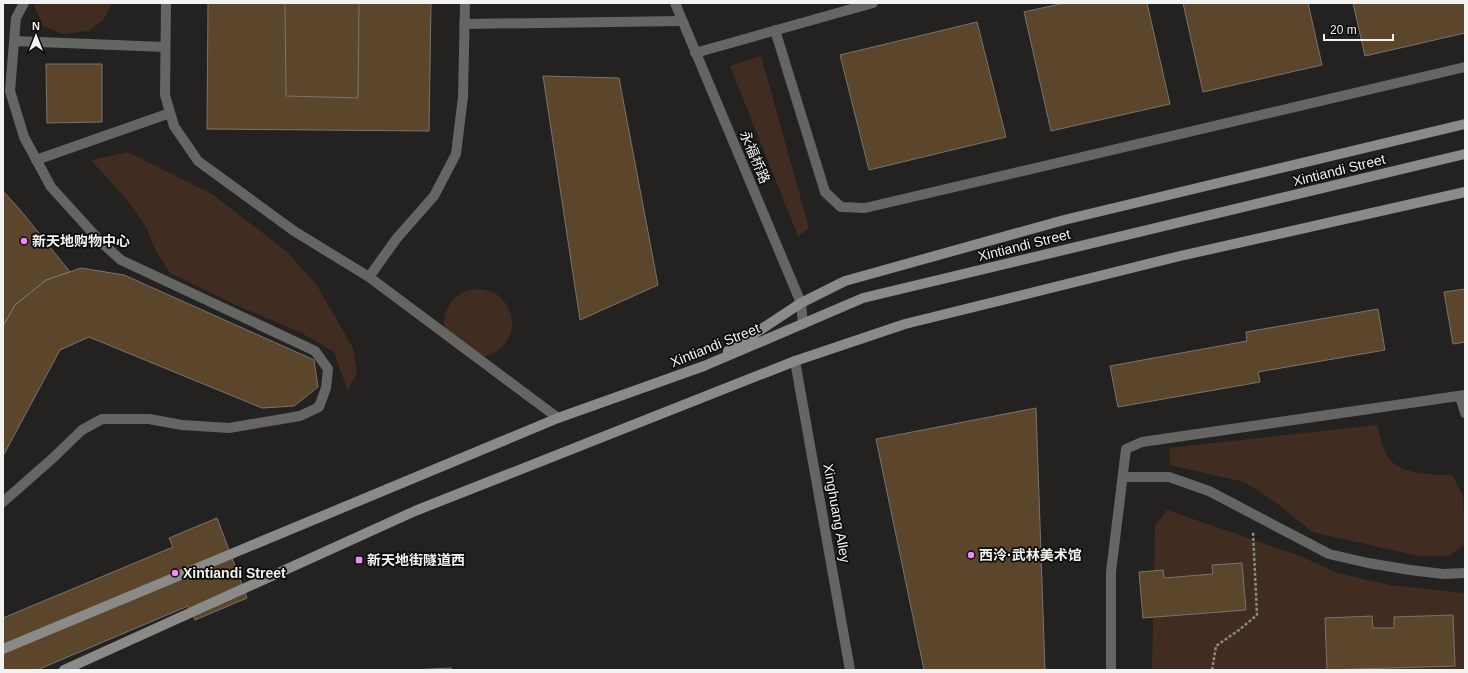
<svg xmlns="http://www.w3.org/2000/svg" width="1468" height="673" font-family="Helvetica,'Noto Sans SC',sans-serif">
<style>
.green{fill:#412c22}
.building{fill:#5c462b;stroke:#767472}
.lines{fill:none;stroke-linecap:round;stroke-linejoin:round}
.path{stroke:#8a8a88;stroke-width:2.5;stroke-dasharray:3 2;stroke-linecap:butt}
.service{stroke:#656564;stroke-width:10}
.pedestrian{stroke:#656564;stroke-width:10}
.minor{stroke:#656564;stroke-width:10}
.secondary{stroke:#8a8b89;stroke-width:10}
.poi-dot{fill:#ec8cfa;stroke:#0c0c0b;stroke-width:1.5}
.labels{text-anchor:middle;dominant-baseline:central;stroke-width:3.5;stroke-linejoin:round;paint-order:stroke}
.street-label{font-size:14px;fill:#f2f2f0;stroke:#0c0c0b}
.poi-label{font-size:14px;font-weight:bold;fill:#f2f2f0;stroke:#0c0c0b;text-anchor:start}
</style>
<rect width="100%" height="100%" fill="#232220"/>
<path class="green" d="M33,3H112L104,19L89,31L63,34L43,26Z
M761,56L809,228L798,236L730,66Z
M128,152L212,194L286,251L316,284L353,348L357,372L348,391L334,352L300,332L240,307L170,273L156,251L146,227L128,201L91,160Z
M444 323a34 34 0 1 1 68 0a34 34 0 1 1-68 0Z
M1377,425C1380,434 1381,444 1385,452C1394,475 1432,475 1452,475L1463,496L1465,545L1448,556H1419L1312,532L1278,504L1244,482L1170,465L1169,448Z
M1167,510L1300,556L1337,573L1390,585L1465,593V670H1152L1155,526Z"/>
<path class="building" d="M208,3H431L429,131L207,129Z
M285,3H359L358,98L286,96Z
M1064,3H1147L1170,104L1051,131L1024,12Z
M1183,3H1308L1322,65L1203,92Z
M1353,3H1465V33L1365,56Z
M977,22L1006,137L869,170L840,55Z
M46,64H102V122L47,123Z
M543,76L619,78L658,285L580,320Z
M3,191L21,211L70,272L46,280L15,305L3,326Z
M81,268L124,275L314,360L318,387L294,406L262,408L89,337L60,350L3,456V326L15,305L46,280Z
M1465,289V342L1453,344L1444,292Z
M1378,309L1385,350L1258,372L1260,382L1118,407L1110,366L1247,341L1246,332Z
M1036,408L1045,670H924L876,439Z
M217,518L247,598L195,620L188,606L37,670H3V618L173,547L169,538Z
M1242,563L1246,610L1143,618L1139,572L1163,570L1164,578L1213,574L1212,565Z
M1453,615L1455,666L1327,670L1325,618L1372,616L1373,628H1394V617Z
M451,668L452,670H409Z"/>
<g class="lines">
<path class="path" d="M1212,670L1216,646L1239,630L1257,615L1253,532"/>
<path class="service" d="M775,30L825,192L841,207L865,208L1465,67
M695,53L873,3
M1460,396L1465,413
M1123,477H1169L1209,491L1329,554L1368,563L1410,570L1443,574L1465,573
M1111,670V572L1126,449L1142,442L1465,395"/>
<path class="pedestrian" d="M166,3L165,95L174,126L198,161L294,231L369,277
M465,3L463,97L456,154L434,196L397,238L369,277L558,418
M464,24L682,21
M14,41L165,47
M36,160L170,113
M3,502L53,458L82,430L102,419H149L182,425L229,428L300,416L319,407L326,388L328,369L315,351L121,260L101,242L51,187L24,137L10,91L16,18L24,3"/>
<path class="minor" d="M675,3L801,303L803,324
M795,361L850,670"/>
<path class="secondary" d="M728,351L801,303L845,281L1064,220L1465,124
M3,649L558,418L704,366L863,298L1465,154
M64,670L415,511L795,361L905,324L1180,256L1465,192"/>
</g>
<g class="poi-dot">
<circle cx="24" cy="241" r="4"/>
<circle cx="971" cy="555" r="4"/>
<rect x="355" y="556" width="8" height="8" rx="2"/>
<circle cx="175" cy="573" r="4"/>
</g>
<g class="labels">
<g class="street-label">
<text transform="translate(755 157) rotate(67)">永福桥路</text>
<text transform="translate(1339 170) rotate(-14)">Xintiandi Street</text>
<text transform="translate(1024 245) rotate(-14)">Xintiandi Street</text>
<text transform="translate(715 345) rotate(-22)">Xintiandi Street</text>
<text transform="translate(837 513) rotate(80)">Xinghuang Alley</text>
</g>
<g class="poi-label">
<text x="32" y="241">新天地购物中心</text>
<text x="979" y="555">西泠·武林美术馆</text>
<text x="367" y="560">新天地街隧道西</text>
<text x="183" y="573">Xintiandi Street</text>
</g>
</g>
<rect width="1468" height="673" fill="none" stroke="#f2f2f0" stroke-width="8"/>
<g transform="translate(36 36)" stroke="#0c0c0b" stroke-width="3" paint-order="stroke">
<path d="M0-3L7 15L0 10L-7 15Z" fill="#f2f2f0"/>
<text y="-6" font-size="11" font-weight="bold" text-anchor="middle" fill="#f2f2f0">N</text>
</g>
<path d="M1324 34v6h69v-6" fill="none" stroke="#f2f2f0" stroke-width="2"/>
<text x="1330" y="34" font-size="12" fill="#f2f2f0" stroke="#0c0c0b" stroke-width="3" paint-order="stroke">20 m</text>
</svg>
